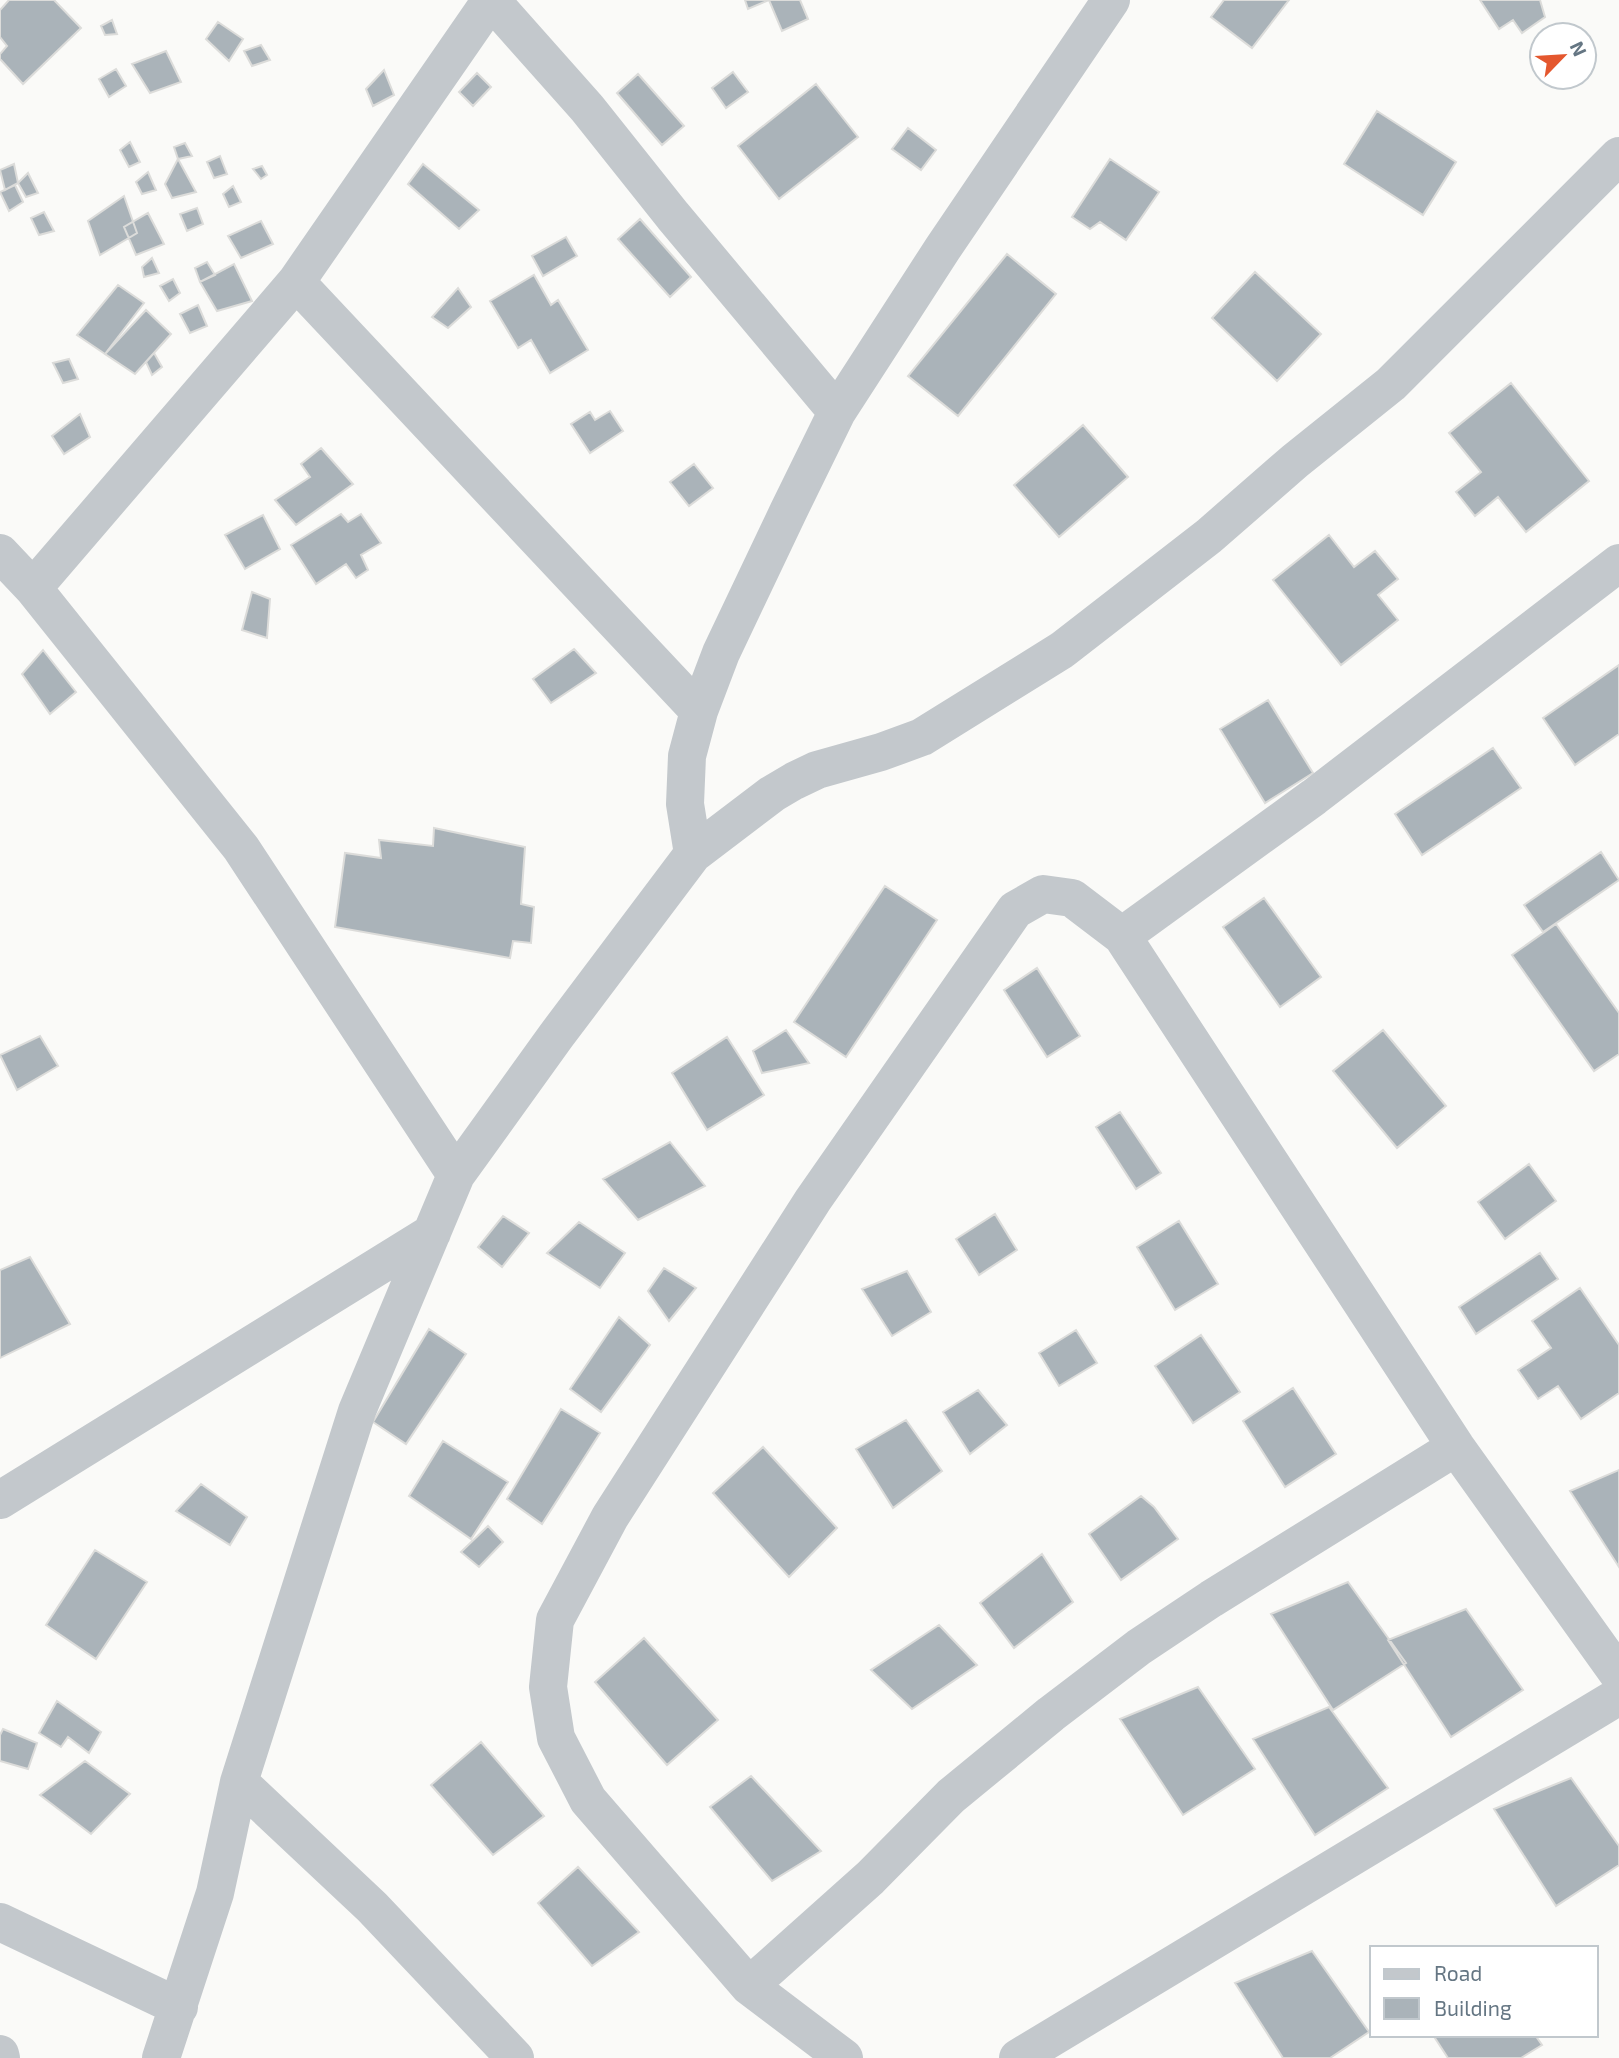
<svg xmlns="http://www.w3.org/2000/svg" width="1619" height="2058" font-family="'Exo 2',sans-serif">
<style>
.building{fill:#aab3b9;stroke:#dcdcda;stroke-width:2}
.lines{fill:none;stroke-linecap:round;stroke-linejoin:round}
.minor{stroke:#c3c8cc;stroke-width:38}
</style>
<rect width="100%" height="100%" fill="#fafaf8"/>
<path class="building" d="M9,0H54L81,28L23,84L0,59V54L7,46L0,37V10Z
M745,0H800L808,19L782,31L769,0L748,9Z
M1224,0H1289L1252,48L1211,17Z
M1480,0H1540L1545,17L1522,33L1513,20L1499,29Z
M112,20L117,34L105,35L101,26Z
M218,22L243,39L229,61L206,39Z
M261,45L270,60L252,66L244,51Z
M166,51L181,82L150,93L132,64Z
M116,69L126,86L109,97L99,79Z
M384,70L394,95L373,106L366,89Z
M733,72L748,92L726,108L712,88Z
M477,73L491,87L473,106L459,92Z
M638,74L684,126L662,145L617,93Z
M816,84L858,137L779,199L738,146Z
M1377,111L1456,162L1423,215L1344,164Z
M908,128L936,150L921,170L892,149Z
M130,142L140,162L129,167L120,150Z
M185,143L192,156L178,159L174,147Z
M220,156L227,174L214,178L207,162Z
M178,159L196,192L172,198L165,184Z
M1110,159L1159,192L1126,240L1100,222L1090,229L1072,217Z
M14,164L18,183L5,190L0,170Z
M423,164L479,210L459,229L408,184Z
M262,166L267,175L261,179L253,169Z
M148,172L156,190L142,194L136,182Z
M28,173L38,193L26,197L18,183Z
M15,185L23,202L9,211L0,192Z
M233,186L241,202L229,207L223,194Z
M124,196L137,233L100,255L88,221Z
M197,208L203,224L187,231L180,214Z
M44,212L54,231L39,235L31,218Z
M148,213L164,244L136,255L124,227Z
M640,219L691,277L670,297L618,239Z
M261,221L273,244L241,258L228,236Z
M566,237L577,256L543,276L532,256Z
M1007,254L1056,294L958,416L908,376Z
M152,258L159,273L144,277L142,267Z
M207,262L215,275L200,282L195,268Z
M234,264L252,301L217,311L200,282Z
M1255,272L1321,334L1277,381L1212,318Z
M534,275L551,305L558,300L588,350L550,373L531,340L518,348L490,301Z
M173,279L180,293L169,301L160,286Z
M118,285L144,303L105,354L77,335Z
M458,288L471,307L448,328L432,317Z
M198,305L207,326L190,333L180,314Z
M146,310L171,334L135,374L105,354Z
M154,353L162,367L152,375L146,362Z
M69,359L78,379L63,383L53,363Z
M1511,383L1589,481L1526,532L1498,497L1475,516L1456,492L1481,472L1449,433Z
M610,411L623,431L590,453L571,424L590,412L595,420Z
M80,414L90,437L64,454L52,436Z
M1083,425L1128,477L1059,537L1014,485Z
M321,448L353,484L296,525L275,500L310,477L301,464Z
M694,464L713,488L689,506L670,482Z
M341,514L348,522L361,514L381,543L361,555L368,570L356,578L346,564L316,584L291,545Z
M263,515L280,549L245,569L225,535Z
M1329,535L1354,567L1375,551L1398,579L1378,595L1398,620L1341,665L1273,580Z
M252,592L270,599L267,638L242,630Z
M574,649L596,673L551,703L533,679Z
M43,650L76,692L50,714L22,674Z
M1619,665V734L1575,765L1543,718Z
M1268,700L1313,773L1265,803L1220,729Z
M1493,748L1521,788L1422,855L1395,814Z
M434,828L525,847L521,904L534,907L531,943L513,941L510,958L335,927L345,853L381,858L379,840L433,846Z
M1601,852L1619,880L1543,932L1524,905Z
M885,886L937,920L846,1057L794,1022Z
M1264,898L1321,977L1280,1007L1223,927Z
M1556,924L1619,1013V1054L1594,1071L1512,955Z
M1037,968L1080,1036L1047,1057L1004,990Z
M786,1030L809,1063L762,1073L753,1051Z
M1383,1030L1446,1106L1397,1148L1333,1071Z
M40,1036L58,1066L17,1090L0,1055Z
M727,1037L764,1095L707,1130L672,1073Z
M1120,1112L1161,1173L1136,1189L1096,1127Z
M670,1142L705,1186L638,1220L603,1179Z
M1529,1164L1556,1201L1505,1239L1478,1202Z
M995,1214L1017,1250L979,1275L956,1239Z
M503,1216L529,1233L502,1267L478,1247Z
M1179,1221L1218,1284L1175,1310L1137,1247Z
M579,1222L625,1253L600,1288L547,1253Z
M1540,1253L1558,1279L1476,1334L1459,1307Z
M30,1257L70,1324L0,1358V1270Z
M664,1268L696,1288L669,1321L648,1291Z
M907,1271L931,1312L892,1336L862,1289Z
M1580,1288L1619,1345V1393L1581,1419L1558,1386L1538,1399L1518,1370L1551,1348L1532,1321Z
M619,1317L650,1345L601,1412L570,1389Z
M429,1329L466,1354L406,1444L373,1422Z
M1076,1330L1097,1363L1059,1386L1039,1353Z
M1201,1335L1240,1392L1193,1423L1155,1366Z
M1293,1388L1336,1454L1285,1487L1243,1421Z
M978,1390L1007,1425L970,1454L943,1412Z
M561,1409L600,1433L542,1524L507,1499Z
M906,1420L942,1471L893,1508L856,1449Z
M443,1441L508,1482L471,1539L409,1496Z
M763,1447L837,1528L789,1577L713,1493Z
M1619,1470V1567L1570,1491Z
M201,1484L247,1517L230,1545L176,1511Z
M1141,1496L1154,1507L1178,1539L1121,1580L1089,1534Z
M488,1526L503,1542L479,1567L461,1552Z
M95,1550L147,1582L96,1659L46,1625Z
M1042,1554L1073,1602L1014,1648L980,1603Z
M1348,1582L1406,1663L1333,1710L1271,1614Z
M1466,1609L1523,1690L1451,1737L1388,1640Z
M939,1625L977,1665L912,1709L871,1670Z
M644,1638L718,1720L667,1765L595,1682Z
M1198,1687L1255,1769L1183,1815L1120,1719Z
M57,1701L101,1732L89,1753L68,1737L61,1747L39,1733Z
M1329,1707L1388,1788L1315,1835L1253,1739Z
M3,1729L37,1743L28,1769L0,1761V1735Z
M481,1742L544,1816L493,1855L431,1785Z
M85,1761L130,1794L91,1834L40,1795Z
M751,1776L821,1851L772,1881L710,1807Z
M1571,1778L1619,1846V1865L1556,1906L1494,1809Z
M578,1867L639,1932L592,1966L538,1903Z
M1312,1951L1369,2032L1330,2058H1283L1235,1983Z
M1433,2035H1535L1542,2045L1521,2058H1448Z"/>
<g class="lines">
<path class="minor" d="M491,0L587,108L673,216L837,412
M296,282L699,711
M0,553L33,588L241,848L456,1175
M33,588L296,282L491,0
M693,854L685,804L687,756L699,711L721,653L788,512L837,412L943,248L1111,0
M1122,936L1314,797L1619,563
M0,1500L432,1233
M239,1782L372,1907L515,2058
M0,1922L179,2007
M749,1986L870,1878L951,1796L1051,1714L1139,1647L1211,1599L1456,1447
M0,2054L1,2058
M161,2058L215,1893L239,1782L357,1411L456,1175L556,1036L693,854L772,794L794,781L817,770L881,752L922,737L1062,650L1209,536L1295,461L1391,384L1619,156
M844,2058L749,1986L588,1800L556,1738L548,1687L555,1620L610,1517L813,1200L1015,910L1043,894L1072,898L1122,936L1456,1447L1619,1675
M1018,2058L1619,1696"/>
</g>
<rect x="1370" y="1946" width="228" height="91" fill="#ffffff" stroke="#c1c8cd" stroke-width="2"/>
<rect x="1384" y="1969" width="35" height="10" fill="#c3c8cc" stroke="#c1c8cd" stroke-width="2"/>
<text x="1434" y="1981" font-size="21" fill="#657683">Road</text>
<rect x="1384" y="1998" width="35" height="21" fill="#aab3b9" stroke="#c1c8cd" stroke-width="2"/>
<text x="1434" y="2016" font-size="21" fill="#657683">Building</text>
<g transform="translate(1563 56) rotate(65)"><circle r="33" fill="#ffffff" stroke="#c1c8cd" stroke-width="2"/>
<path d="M0-5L12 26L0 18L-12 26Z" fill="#e4572e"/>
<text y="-10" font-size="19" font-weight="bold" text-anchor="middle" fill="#657683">N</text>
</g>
</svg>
